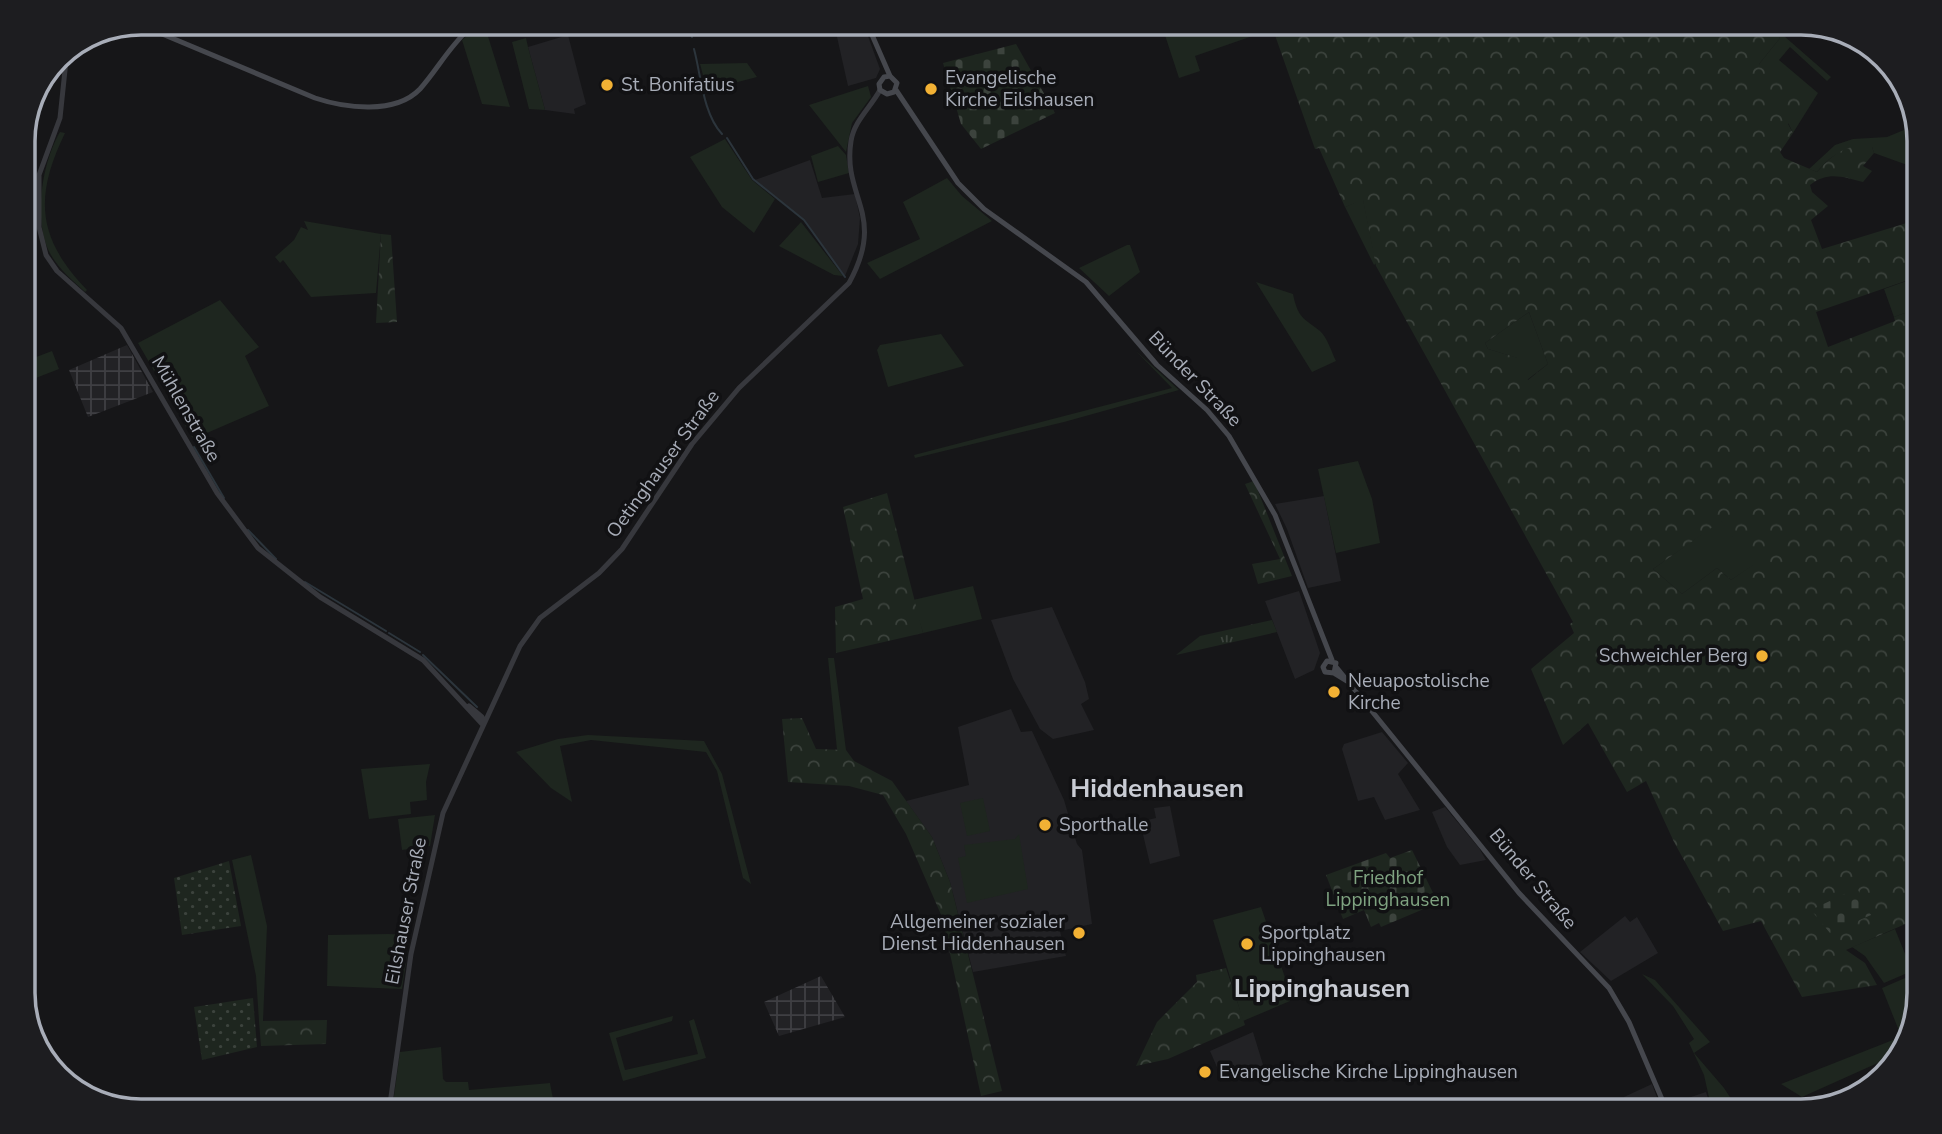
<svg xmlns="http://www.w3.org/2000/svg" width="1942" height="1134" font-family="'Nunito Sans',sans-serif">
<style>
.built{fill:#222225}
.industrial{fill:url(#industrial-grid)}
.grass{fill:#1e261f}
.forest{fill:url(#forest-crowns);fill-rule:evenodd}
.cemetery{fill:url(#cemetery-stones)}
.park{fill:url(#park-tufts)}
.garden{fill:url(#garden-dots)}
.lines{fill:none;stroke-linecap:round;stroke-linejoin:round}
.stream{stroke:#2c353c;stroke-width:2}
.tertiary{stroke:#37383d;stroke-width:5}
.secondary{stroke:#45474d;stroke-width:5}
.poi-dot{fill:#f2b134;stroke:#111113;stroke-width:2.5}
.labels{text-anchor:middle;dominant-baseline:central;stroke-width:7;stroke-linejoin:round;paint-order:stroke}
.poi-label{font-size:19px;fill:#a8adb8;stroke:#111113;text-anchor:start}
.street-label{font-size:19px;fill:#a8adb8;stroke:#111113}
.park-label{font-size:19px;fill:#7fa381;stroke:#111113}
.district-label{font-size:26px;font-weight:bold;fill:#c9ccd4;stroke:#111113}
.rim{fill:none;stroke:#a8adb8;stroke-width:3.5}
</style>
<defs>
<pattern id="industrial-grid" width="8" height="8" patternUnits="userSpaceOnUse" patternTransform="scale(1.75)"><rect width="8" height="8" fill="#222225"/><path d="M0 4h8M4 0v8" fill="none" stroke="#3f3f43"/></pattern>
<pattern id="forest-crowns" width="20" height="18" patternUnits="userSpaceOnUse" patternTransform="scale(1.75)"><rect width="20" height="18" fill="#1e261f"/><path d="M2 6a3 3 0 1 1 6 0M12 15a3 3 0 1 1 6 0" fill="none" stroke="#3c433d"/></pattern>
<pattern id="cemetery-stones" width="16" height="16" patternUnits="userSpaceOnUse" patternTransform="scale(1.75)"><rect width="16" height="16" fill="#1e261f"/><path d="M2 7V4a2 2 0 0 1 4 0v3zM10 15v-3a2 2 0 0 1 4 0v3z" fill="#3c433d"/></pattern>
<pattern id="park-tufts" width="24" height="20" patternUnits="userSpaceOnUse" patternTransform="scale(1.75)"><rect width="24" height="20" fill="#1e261f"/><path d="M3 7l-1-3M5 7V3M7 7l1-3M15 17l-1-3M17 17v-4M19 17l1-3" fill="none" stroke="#3c433d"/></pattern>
<pattern id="garden-dots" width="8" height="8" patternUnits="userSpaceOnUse" patternTransform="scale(1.75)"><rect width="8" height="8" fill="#1e261f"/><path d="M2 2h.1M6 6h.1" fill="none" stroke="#3c433d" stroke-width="1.8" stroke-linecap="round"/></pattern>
</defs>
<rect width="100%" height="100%" fill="#161618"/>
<path class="built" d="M835,28H865L880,69L876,78L848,86Z
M568,35L586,104L574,109L575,114L545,110L528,47Z
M810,160L822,198L855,194L860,218L858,244L845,276L804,220L755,180Z
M1324,496L1341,581L1308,588L1287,529L1275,504Z
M1299,591L1320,653L1314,670L1295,679L1265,601Z
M1052,607L1085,682L1089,699L1081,704L1094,730L1053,739L1040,729L1013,679L991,620Z
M1011,709L1021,732L1032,731L1064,800L1077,844L1082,850L1092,924L1060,931L1066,956L973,972L950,882L932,837L906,801L969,785L958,727Z
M1382,732L1408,763L1398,774L1420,810L1385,820L1374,797L1358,801L1342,749L1344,744Z
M1170,806L1180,856L1150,864L1141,826L1143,821L1156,818L1154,808Z
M1445,807L1479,848L1486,860L1460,865L1447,847L1432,812Z
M1625,916L1630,922L1637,917L1658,953L1611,981L1580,952Z
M1253,1032L1264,1068L1223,1081L1210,1051Z
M1652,1084L1662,1111H1625L1624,1097Z
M1706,1092L1712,1111H1672L1670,1104Z"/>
<path class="industrial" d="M127,345L153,392L88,417L69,370Z
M821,976L845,1017L779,1036L764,1002Z"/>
<path class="grass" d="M1764,23H1769L1831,77L1827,81L1790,47L1779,60L1818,93L1793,133L1759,64L1780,38Z
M1308,25L1276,38L1273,29L1195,56L1200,71L1179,78L1162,26Z
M474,30H486L510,107L482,104L462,40Z
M526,38L528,47L545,110L529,109L512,42Z
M747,63L757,77L707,90L700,64Z
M868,86L871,97L852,123L846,152L809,105Z
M1916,125L1919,147L1916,150L1919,161L1910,166L1874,153L1872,147C1845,148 1834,152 1817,172L1809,169L1835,145L1853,139L1887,137Z
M60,132L65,133C34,197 37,238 87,290L85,292C72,280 60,270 51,255C32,223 42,162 60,132Z
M725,139L752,180L775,199L754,233L722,207L690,157Z
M838,146L846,155L849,173L818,182L811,156Z
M947,178L962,196L992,221L880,279L867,263L920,239L903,202Z
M1363,199L1376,263L1374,265L1345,207Z
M304,221L381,234L376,293L311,297L283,260L280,263L275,257L294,240L301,227L308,230Z
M801,222L843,276L834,275L779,246Z
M1127,245H1130L1140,272L1109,296L1079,268Z
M1915,278L1919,289V308L1894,317L1884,289Z
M1256,282L1293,294C1298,319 1304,318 1320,331C1327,337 1332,353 1336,361L1312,372Z
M220,300L259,347L245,356L269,406L193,439L138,343Z
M1529,312L1548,364L1527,380L1517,358L1488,349L1485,343Z
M941,334L964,366L888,387L877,350L880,345Z
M52,351L59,369L23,383V362Z
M1136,351L1179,390L1064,422L915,458L914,455L1172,388Z
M1358,461L1372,499L1380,543L1336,553L1318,469Z
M1721,520L1754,565L1731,580L1717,568L1682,594L1653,569Z
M973,586L982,619L923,633L913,600Z
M828,658H834L846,750H837Z
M588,735L704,741L722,774L751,884L743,878L717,771L706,752L591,740L560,746L572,802L551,788L516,752L558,739Z
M430,764L426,782L427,800L410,802L411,814L369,819L361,769Z
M983,798L990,831L967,836L960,803Z
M435,815L430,846L402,850L398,819Z
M1019,834L1028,889L967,903L958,858L966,856L964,845L1015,839Z
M251,855L267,926L263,1021H259L256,976L232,860Z
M1261,907L1291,995L1290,1001L1243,1021L1213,920Z
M1895,929L1912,971L1884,983L1865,956L1852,947Z
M388,934L410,935L402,989L327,986L328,935Z
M1919,972V993L1905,1046L1882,988Z
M1642,974L1655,980L1710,1042L1694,1053L1724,1088L1739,1111H1712L1704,1075L1689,1043L1694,1039L1673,1006Z
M673,1016L672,1021L616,1038L625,1070L698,1054L689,1021L694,1019L706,1058L623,1081L609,1033Z
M1898,1038L1900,1053L1802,1097L1781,1084Z
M441,1047L443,1079L446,1082H468L469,1090L550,1083L555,1110L392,1111L400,1052Z"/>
<path class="forest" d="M1764,23L1780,38L1759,64L1804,103L1788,124L1793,133L1780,152L1784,158L1817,172C1832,155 1847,142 1872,147L1874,153L1863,166L1872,171L1863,182C1843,177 1828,171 1810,185L1812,192L1828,206L1811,220L1822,249L1910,222L1919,250V289L1914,278L1816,312L1828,347L1895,321L1894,317L1919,308V918L1846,950L1865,963L1877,985L1802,997L1761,921L1723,931L1674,842L1646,781L1627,792L1588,723L1563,745L1531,669L1574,633L1570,624L1573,622L1376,266L1363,200L1345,207L1319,148L1315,149L1276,38L1308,25ZM1529,312L1548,364L1528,380L1518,358L1488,349L1485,343ZM1721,521L1753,565L1731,580L1717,568L1682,594L1653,569Z
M381,234L391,235L397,322L376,323Z
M1254,481L1292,576L1258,584L1252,564L1280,559L1245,484Z
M887,493L923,633L836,653L835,607L863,599L843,507Z
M802,718L816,749L846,750L854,761L892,781L932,837L950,882L1002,1091L981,1096L942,917L906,834L883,795L849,786L788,782L782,719Z
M1226,968L1245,1025L1168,1059L1136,1066L1157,1022L1197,982L1196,975Z
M327,1020L326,1044L261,1046L259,1021Z"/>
<path class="cemetery" d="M1016,44L1055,113L981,149L961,124L943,63Z
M1412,850L1438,903L1381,927L1379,923L1371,927L1364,910L1343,919L1326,875L1386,853L1390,858Z
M1857,888L1871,915L1830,933L1811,910Z"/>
<path class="park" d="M1272,620L1277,632L1176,655L1200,636Z"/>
<path class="garden" d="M229,861L241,926L182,935L174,878Z
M253,998L257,1047L202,1060L194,1007Z"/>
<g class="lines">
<path class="stream" d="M688,29L692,37
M694,49C701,75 703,114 722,134
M727,138L753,179L804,220L845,277
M194,447L224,498
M248,530L276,559
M305,582L386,631
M389,633L420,652
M423,655L477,707"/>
<path class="tertiary" d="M67,51L60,118L39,175V227L46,255L57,271L121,328L217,493L258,548L320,597L423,660L483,725
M469,706L482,717L483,722
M389,1111L411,954L443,813L520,646L540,618L599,573L622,549L692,444L739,388L849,283C887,214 842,198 851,141C854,121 871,107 880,90"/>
<path class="secondary" d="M869,28L890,76L897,83L894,92L887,94L880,90L879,84L884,77L890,76
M155,31L315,98C345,108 395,115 420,89C437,70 449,47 468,30
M896,90L958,183L984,209L1086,282L1157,365L1207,410L1229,436L1275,515L1332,660
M1337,668L1519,893L1609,988L1629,1022L1667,1111
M1334,673L1336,663L1327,661L1323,667L1325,672L1334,673L1347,681"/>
</g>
<g class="poi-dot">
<circle cx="607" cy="85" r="7"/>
<circle cx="931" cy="89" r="7"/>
<circle cx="1762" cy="656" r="7"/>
<circle cx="1334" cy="692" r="7"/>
<circle cx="1045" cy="825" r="7"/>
<circle cx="1079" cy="933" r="7"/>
<circle cx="1247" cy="944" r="7"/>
<circle cx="1205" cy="1072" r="7"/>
</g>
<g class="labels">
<g class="poi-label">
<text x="945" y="78">Evangelische<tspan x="945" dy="22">Kirche Eilshausen</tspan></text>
<text x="621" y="85">St. Bonifatius</text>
<text x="1748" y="656" text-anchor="end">Schweichler Berg</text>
<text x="1348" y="681">Neuapostolische<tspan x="1348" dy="22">Kirche</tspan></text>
<text x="1059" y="825">Sporthalle</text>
<text x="1065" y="922" text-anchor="end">Allgemeiner sozialer<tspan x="1065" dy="22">Dienst Hiddenhausen</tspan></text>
<text x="1261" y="933">Sportplatz<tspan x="1261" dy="22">Lippinghausen</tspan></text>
<text x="1219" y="1072">Evangelische Kirche Lippinghausen</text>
</g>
<g class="street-label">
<text transform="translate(1195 379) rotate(46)">Bünder Straße</text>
<text transform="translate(186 409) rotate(60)">Mühlenstraße</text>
<text transform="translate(663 464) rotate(-54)">Oetinghauser Straße</text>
<text transform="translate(1533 879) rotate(50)">Bünder Straße</text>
<text transform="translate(406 911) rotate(-79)">Eilshauser Straße</text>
</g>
<g class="park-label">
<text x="1388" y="878">Friedhof<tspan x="1388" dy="22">Lippinghausen</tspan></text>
</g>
<g class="district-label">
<text x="1157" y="788">Hiddenhausen</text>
<text x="1322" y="988">Lippinghausen</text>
</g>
</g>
<path d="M0 0H1942V1134H0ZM141 35H1801A106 106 0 0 1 1907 141V993A106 106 0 0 1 1801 1099H141A106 106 0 0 1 35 993V141A106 106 0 0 1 141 35Z" fill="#1d1d20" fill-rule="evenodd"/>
<path class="rim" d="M141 35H1801A106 106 0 0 1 1907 141V993A106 106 0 0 1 1801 1099H141A106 106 0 0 1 35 993V141A106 106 0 0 1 141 35Z"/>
</svg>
